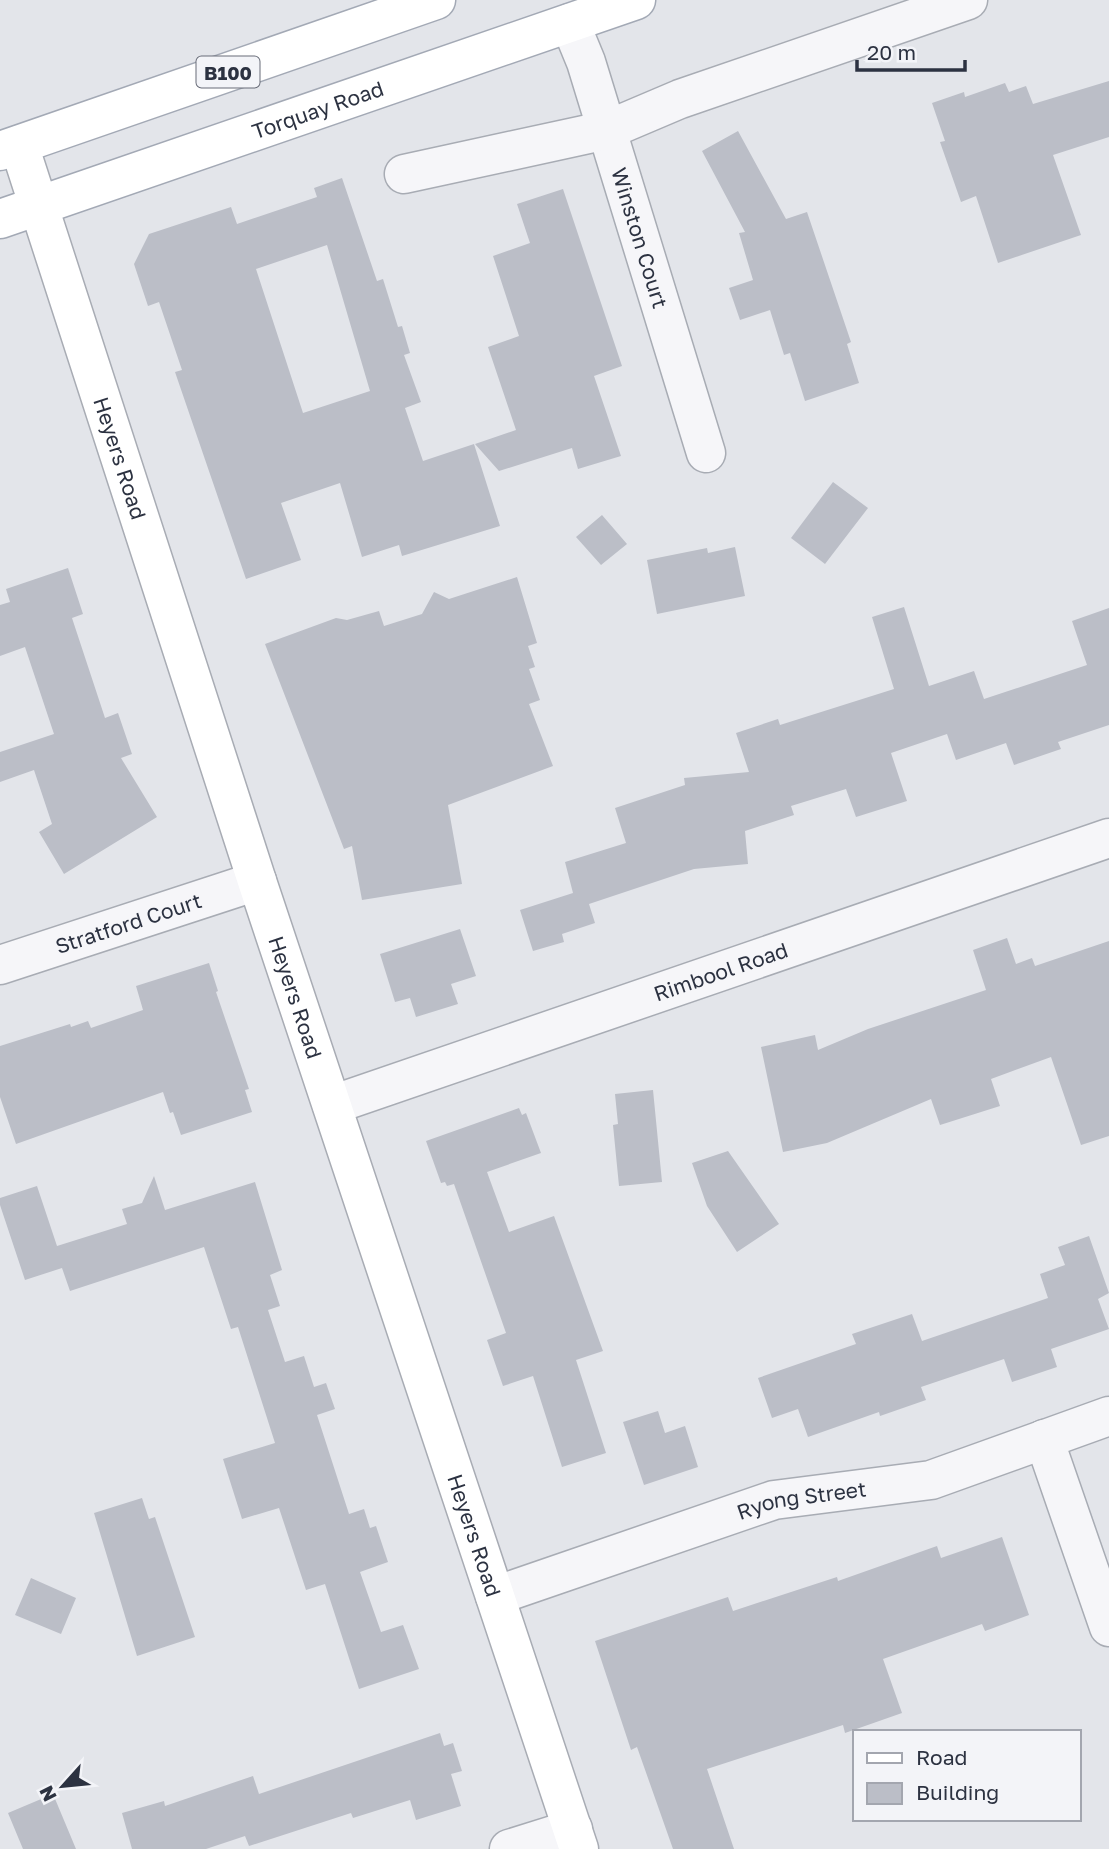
<svg xmlns="http://www.w3.org/2000/svg" width="1109" height="1849" font-family="'Golos Text',sans-serif">
<style>
.building{fill:#bbbec7;fill-rule:evenodd}
.lines{fill:none;stroke-linecap:round;stroke-linejoin:round}
.street-casing{stroke:#a8acb4;stroke-width:41}
.secondary-casing{stroke:#a8acb4;stroke-width:41}
.primary-casing{stroke:#a3a9b5;stroke-width:41}
.street{stroke:#f6f6f9;stroke-width:38}
.secondary{stroke:#fff;stroke-width:38}
.primary{stroke:#fff;stroke-width:38}
.labels{text-anchor:middle;dominant-baseline:central;stroke-width:7;stroke-linejoin:round;paint-order:stroke}
.shield{fill:#f3f4f8;stroke:#686c78;stroke-width:2}
.shield-label{font-size:19px;font-weight:bold;fill:#2c3241}
.street-label{font-size:21px;fill:#2c3241;stroke:#f3f4f8}
</style>
<rect width="100%" height="100%" fill="#e3e5ea"/>
<path class="building" d="M1109,81V137L1053,155L1081,235L998,263L976,196L961,202L940,142L945,141L932,103L964,92L965,97L1005,83L1009,92L1026,86L1033,104Z
M738,131L786,219L807,212L851,342L847,344L859,383L805,401L790,353L784,355L770,310L740,320L729,288L753,280L739,233L745,232L702,151Z
M342,178L377,281L383,279L398,327L402,326L410,353L404,355L421,402L405,408L423,461L474,444L500,526L402,556L399,545L362,557L340,483L281,503L301,560L246,579L175,372L182,370L159,302L148,306L134,264L149,234L231,207L237,224L317,197L314,188ZM327,245L370,391L303,413L256,269Z
M563,189L622,366L594,376L621,456L578,469L572,448L499,471L475,444L516,430L488,347L519,336L493,256L530,243L517,204Z
M833,482L868,508L825,564L791,538Z
M602,515L627,544L601,565L576,537Z
M735,547L745,596L657,614L647,560L707,548L708,553Z
M68,568L83,614L72,618L105,718L118,713L132,754L121,758L157,817L64,874L39,832L52,824L34,770L0,782V752L54,734L25,647L0,656V605L10,602L6,589Z
M517,577L537,643L528,646L535,667L529,669L540,700L529,704L553,766L448,805L462,884L362,900L352,846L344,849L265,644L336,618L347,620L379,611L384,626L422,614L434,592L449,599Z
M904,607L929,686L974,671L984,699L1087,665L1072,621L1109,608V725L1058,742L1061,749L1014,765L1006,743L956,760L947,734L891,753L907,801L856,817L846,789L791,806L794,815L745,831L748,864L694,869L589,904L595,923L562,934L564,942L533,951L520,910L573,893L565,862L626,843L615,808L685,785L684,778L749,772L736,733L778,719L780,725L894,689L872,617Z
M460,929L476,976L451,984L458,1004L416,1017L410,998L395,1002L380,954Z
M1007,938L1016,964L1032,958L1035,966L1109,941V1136L1081,1145L1051,1057L991,1079L1000,1106L940,1125L931,1099L827,1143L783,1152L761,1047L815,1035L818,1050L868,1029L986,990L973,950Z
M209,963L218,991L216,992L249,1089L245,1090L252,1112L181,1135L173,1112L170,1113L163,1092L16,1144L0,1097V1046L70,1024L71,1027L88,1021L91,1028L143,1010L136,986Z
M653,1090L662,1182L619,1186L613,1125L618,1124L615,1094Z
M519,1108L522,1115L526,1113L541,1153L487,1172L509,1232L554,1216L603,1351L576,1360L606,1453L562,1467L533,1376L503,1386L487,1340L506,1333L454,1184L447,1186L445,1182L441,1183L426,1141Z
M728,1151L779,1224L737,1252L707,1206L692,1163Z
M154,1176L165,1210L255,1182L282,1270L270,1275L280,1306L268,1310L285,1362L304,1356L314,1387L326,1383L335,1409L317,1415L349,1514L364,1509L370,1528L376,1526L388,1562L360,1572L381,1632L403,1625L419,1669L359,1689L325,1584L306,1590L279,1508L242,1519L223,1459L275,1443L238,1327L231,1329L204,1247L70,1291L62,1268L25,1280L0,1205V1198L37,1186L57,1246L127,1224L122,1209L142,1203Z
M1089,1236L1109,1293L1098,1299L1109,1329L1051,1349L1057,1367L1012,1382L1004,1359L921,1387L926,1400L880,1416L879,1412L808,1437L798,1409L772,1418L758,1378L856,1344L852,1334L912,1314L922,1341L1048,1298L1040,1274L1065,1265L1058,1247Z
M658,1411L665,1433L685,1426L698,1467L644,1485L623,1422Z
M142,1498L149,1519L155,1517L195,1637L137,1656L94,1513Z
M1002,1537L1029,1615L985,1631L982,1624L883,1659L902,1713L845,1733L843,1725L707,1769L734,1849H673L637,1747L631,1750L595,1641L728,1597L733,1611L837,1577L838,1581L937,1546L941,1558Z
M31,1578L76,1598L61,1634L15,1615Z
M440,1733L444,1746L453,1743L462,1771L451,1774L461,1806L416,1820L410,1800L353,1818L351,1813L249,1846L245,1836L206,1849H132L122,1813L164,1801L165,1806L253,1776L259,1794Z
M53,1794L76,1849H23L8,1813Z"/>
<g class="lines">
<defs>
<g id="street">
<path id="s1" d="M570,23L586,62L706,453"/>
<path d="M404,174L607,130L680,99L968,0"/>
<path id="s2" d="M0,965L257,881"/>
<path id="s3" d="M332,1105L1109,838"/>
<path d="M1044,1439L1109,1627"/>
<path id="s4" d="M495,1596L774,1500L931,1480L1109,1416"/>
<path d="M509,1849L573,1829"/>
</g>
<g id="secondary">
<path id="s5" d="M19,145L257,881L579,1849"/>
</g>
<g id="primary">
<path d="M0,151L436,0"/>
<path id="s6" d="M0,219L636,0"/>
</g>
</defs>
<use href="#street" class="street-casing"/>
<use href="#secondary" class="secondary-casing"/>
<use href="#primary" class="primary-casing"/>
<use href="#street" class="street"/>
<use href="#secondary" class="secondary"/>
<use href="#primary" class="primary"/>
</g>
<g class="labels">
<rect class="shield" x="196.5" y="56.5" width="63" height="31" rx="5"/>
<g class="shield-label">
<text x="228" y="72">B100</text>
</g>
<g class="street-label">
<text stroke="none"><textPath href="#s6" startOffset="336">Torquay Road</textPath></text>
<text stroke="none"><textPath href="#s1" startOffset="226">Winston Court</textPath></text>
<text stroke="none"><textPath href="#s5" startOffset="329">Heyers Road</textPath></text>
<text stroke="none"><textPath href="#s2" startOffset="135">Stratford Court</textPath></text>
<text stroke="none"><textPath href="#s3" startOffset="411">Rimbool Road</textPath></text>
<text stroke="none"><textPath href="#s5" startOffset="896">Heyers Road</textPath></text>
<text stroke="none"><textPath href="#s4" startOffset="322">Ryong Street</textPath></text>
<text stroke="none"><textPath href="#s5" startOffset="1463">Heyers Road</textPath></text>
</g>
</g>
<rect x="853" y="1730" width="228" height="91" fill="#f3f4f8" stroke="#a3a6af" stroke-width="2"/>
<rect x="867" y="1753" width="35" height="10" fill="#ffffff" stroke="#a3a6af" stroke-width="2"/>
<text x="916" y="1765" font-size="21" fill="#2c3241">Road</text>
<rect x="867" y="1783" width="35" height="21" fill="#bbbec7" stroke="#a3a6af" stroke-width="2"/>
<text x="916" y="1800" font-size="21" fill="#2c3241">Building</text>
<g transform="translate(63 1786) rotate(243)" stroke="#f3f4f8" stroke-width="5" paint-order="stroke">
<path d="M0-5L12 26L0 18L-12 26Z" fill="#2c3241"/>
<text y="-10" font-size="19" font-weight="bold" text-anchor="middle" fill="#2c3241">N</text>
</g>
<path d="M857 60v10h108v-10" fill="none" stroke="#2c3241" stroke-width="3.5"/>
<text x="867" y="60" font-size="21" fill="#2c3241" stroke="#f3f4f8" stroke-width="5" paint-order="stroke">20 m</text>
</svg>
